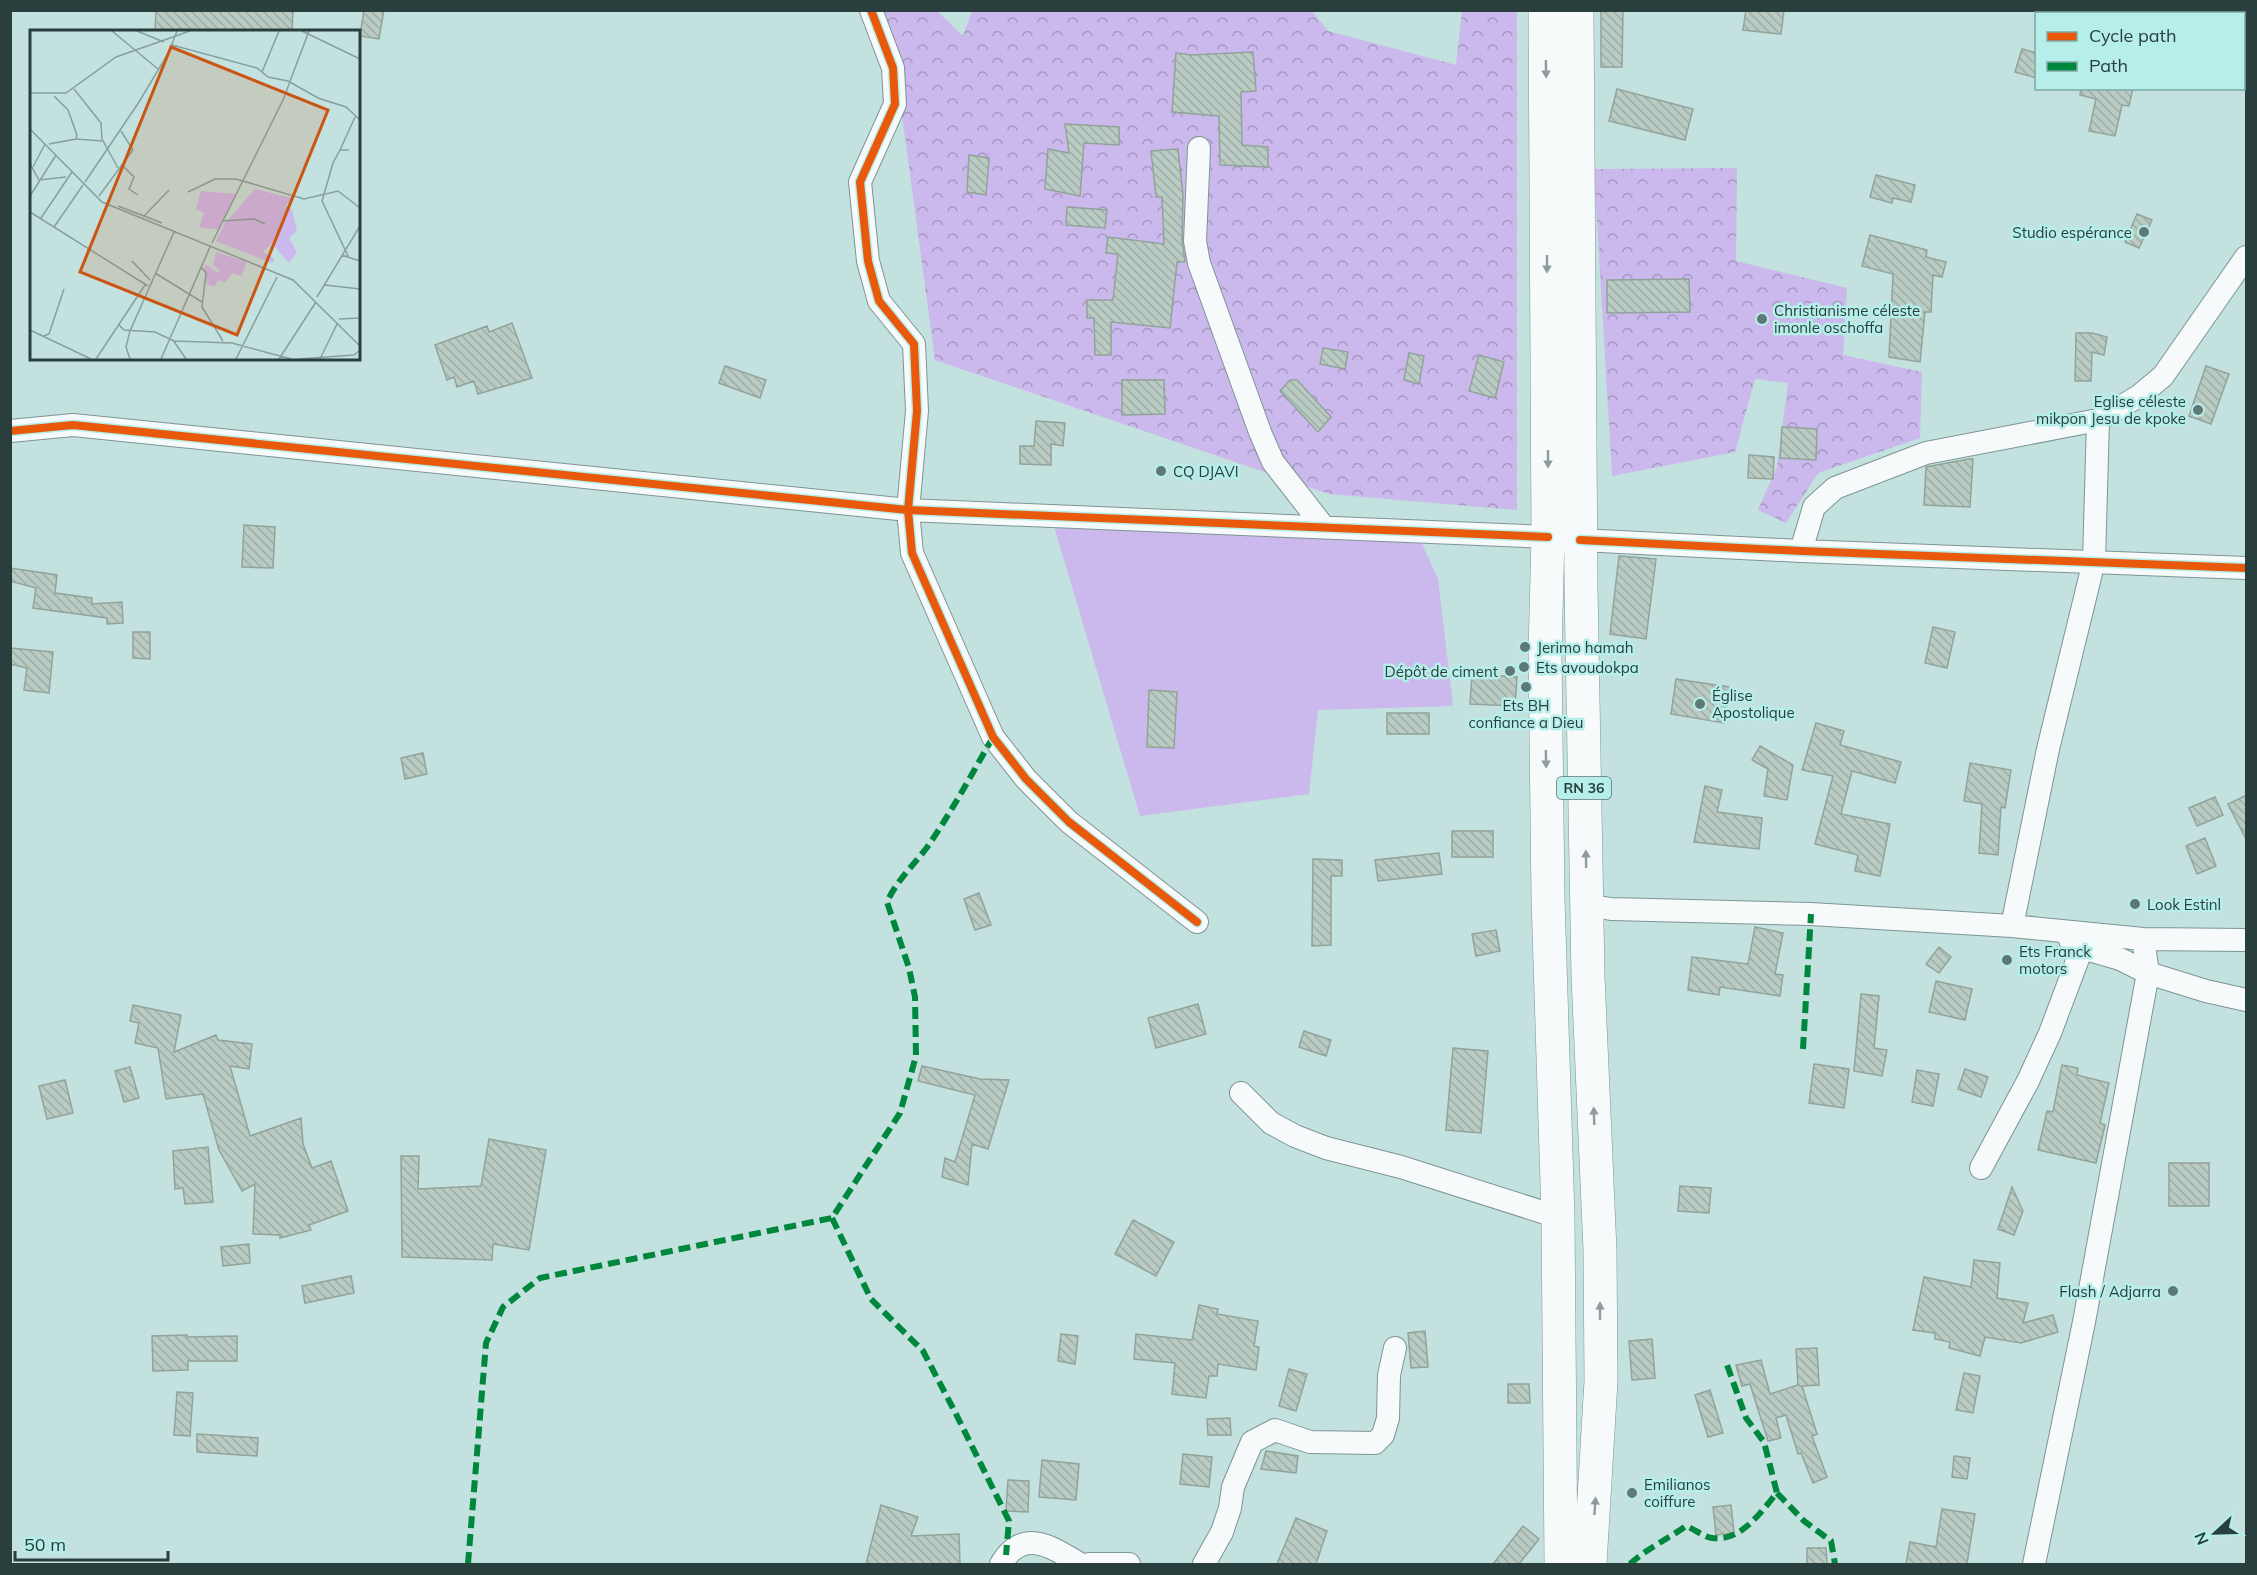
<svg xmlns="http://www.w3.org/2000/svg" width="2257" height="1575" font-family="Mulish,sans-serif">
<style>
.grass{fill:#cbb8ec}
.forest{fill:url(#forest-crowns)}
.building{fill:url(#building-back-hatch);stroke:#92a39b;stroke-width:1.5}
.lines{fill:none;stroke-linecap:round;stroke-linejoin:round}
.minor-casing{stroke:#7d9594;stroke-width:24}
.primary-casing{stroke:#7d9594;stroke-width:34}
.minor{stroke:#f6fafa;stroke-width:22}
.primary{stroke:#f6fafa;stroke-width:33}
.quiet{stroke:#00873e;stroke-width:6;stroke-dasharray:12 6;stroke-linecap:butt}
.cycleway-casing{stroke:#b6eeea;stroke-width:11}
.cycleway{stroke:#e8590c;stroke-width:8}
.oneway{fill:#8f9c9c}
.poi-dot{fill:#5e7876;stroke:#b6eeea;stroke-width:2}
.labels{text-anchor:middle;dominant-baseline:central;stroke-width:5;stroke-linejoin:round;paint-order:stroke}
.shield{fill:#b6eeea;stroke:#537471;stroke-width:1.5}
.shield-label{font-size:14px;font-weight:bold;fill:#283f3d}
.poi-label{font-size:15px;fill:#283f3d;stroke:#b6eeea;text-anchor:start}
.inset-road{fill:none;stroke:#85a09e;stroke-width:1.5}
.view{fill:#cb5513;fill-opacity:0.15;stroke:#cb5513;stroke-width:3}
.inset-edge{fill:none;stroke:#283f3d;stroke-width:3}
</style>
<defs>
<pattern id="forest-crowns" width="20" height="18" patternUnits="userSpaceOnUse" patternTransform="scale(1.5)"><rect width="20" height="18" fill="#cbb8ec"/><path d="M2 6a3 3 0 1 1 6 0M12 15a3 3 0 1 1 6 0" fill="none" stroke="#a597c0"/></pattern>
<pattern id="building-back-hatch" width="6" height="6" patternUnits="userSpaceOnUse" patternTransform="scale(1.5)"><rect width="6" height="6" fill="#b9cbc2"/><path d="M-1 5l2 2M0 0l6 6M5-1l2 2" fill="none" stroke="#9fafa8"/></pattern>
</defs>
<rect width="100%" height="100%" fill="#c3e1df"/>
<path class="grass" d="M1048,506L1414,526L1438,579L1453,706L1318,710L1309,794L1140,816Z"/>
<path class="forest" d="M884,11H937L963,36L972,11H1312L1328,31L1456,65L1462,11H1517V510L1329,494L935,360L897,78Z
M1737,168L1736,261L1847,288L1843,355L1922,372L1920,438L1818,473L1786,523L1758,510L1777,467L1788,383L1755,379L1735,452L1612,476L1594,169Z"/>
<path class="building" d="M156,10H293L292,32H155Z
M364,10H384L379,39L360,36Z
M1601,10H1623L1622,67H1601Z
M1746,10H1784L1781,34L1743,30Z
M2022,49L2037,53V78L2015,72Z
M1253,52L1256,91L1241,92L1242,145L1268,147V167L1220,165L1219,116L1172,112L1176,53L1191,55Z
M2081,88H2133L2129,106L2122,105L2115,136L2089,131L2096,99L2080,95Z
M1617,89L1693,109L1685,140L1609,121Z
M1065,124L1119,127V145L1084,143L1080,196L1045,189L1048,149L1069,153Z
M1178,149L1183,195L1182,240L1185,262H1177L1170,328L1111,322V355H1095L1094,318H1087V300H1113L1118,254L1106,253L1108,237L1164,244L1162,197H1156L1151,151Z
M969,155L989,158L986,195L967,192Z
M1876,175L1915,185L1911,202L1893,198L1892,203L1870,197Z
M1067,207L1107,210L1105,228L1066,225Z
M2137,214L2152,220L2139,248L2125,242Z
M1870,235L1927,250L1926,257L1946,262L1942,277L1933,275L1931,312H1925L1920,362L1889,357L1893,274L1862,266Z
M1689,279L1690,312L1607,313V280Z
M512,323L532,378L478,394L474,381L457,387L454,377L447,380L435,345L487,326L489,332Z
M2076,333H2092L2107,337L2104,355L2092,352L2091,381H2075Z
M1323,348L1348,352L1345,369L1320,364Z
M1409,353L1424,356L1419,384L1404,380Z
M1479,355L1504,362L1495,398L1469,391Z
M725,366L766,380L760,398L719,383Z
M2206,366L2229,374L2211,424L2189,416Z
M1122,380H1164L1165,414L1122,415Z
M1290,380H1297L1331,417L1318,432L1280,391Z
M1036,421L1065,423L1063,446L1051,444V465L1020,464V446H1034Z
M1782,427L1817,429L1816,460L1780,458Z
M1749,455L1774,457L1773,479L1748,478Z
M1969,459H1973L1970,507L1924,505L1926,467Z
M244,525L275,527L273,568L242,567Z
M1619,556L1656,559L1646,639L1610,634Z
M10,568L57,575L55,593L92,598V604L122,602L123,623L107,624V618L33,608L36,588L10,581Z
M1933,627L1955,632L1947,668L1925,663Z
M133,632H150V659L133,658Z
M10,648L53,652L49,693L24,690L27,668L10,664Z
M1472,674L1517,677L1515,706L1470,704Z
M1676,679L1729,687L1724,723L1671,714Z
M1149,690L1177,692L1174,748L1147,747Z
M1387,713H1429V734H1387Z
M1816,723L1844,731L1840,745L1901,762L1895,783L1852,771L1841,814L1890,824L1880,876L1855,871L1858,855L1815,844L1833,776L1802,770Z
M1760,746L1793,765L1787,800L1764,796L1768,769L1752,760Z
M423,753L427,774L405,779L401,758Z
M1970,763L2011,770L2005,808L2001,807L1998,855L1979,853L1982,804L1964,801Z
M1705,786L1722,790L1717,812L1762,818L1759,849L1694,842Z
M2247,795V841L2228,804Z
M2215,797L2223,815L2197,826L2189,808Z
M1452,831H1493V857H1452Z
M2205,838L2216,866L2197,874L2186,846Z
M1439,853L1442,874L1378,881L1375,860Z
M1313,859L1342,860V876H1331V945L1312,946Z
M979,893L991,925L975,930L964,899Z
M1755,927L1783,933L1775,974L1783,975L1780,996L1720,987L1719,995L1688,990L1692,957L1748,964Z
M1496,930L1500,951L1476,956L1472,934Z
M1939,947L1951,957L1939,973L1926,964Z
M1936,981L1972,989L1965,1020L1929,1012Z
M1861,994L1879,996L1874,1048L1887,1050L1882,1076L1854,1071Z
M1198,1004L1206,1034L1156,1048L1148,1018Z
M133,1005L181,1015L174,1052L216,1035L218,1040L252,1044L249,1069L230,1066L250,1136L301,1118L303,1144L312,1168L331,1161L348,1211L309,1225L311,1230L280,1238V1235L253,1234L255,1184L242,1191L219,1150L203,1094L166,1099L158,1048L135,1043L139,1023L130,1021Z
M1304,1031L1331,1040L1326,1056L1299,1047Z
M1453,1048L1488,1051L1481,1133L1446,1130Z
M1814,1064L1849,1069L1844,1108L1809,1103Z
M2062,1065L2078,1068L2077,1075L2109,1083L2100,1123L2105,1125L2096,1163L2038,1150L2047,1111L2053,1112Z
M922,1066L980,1079L1009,1080L988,1149L972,1144L968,1185L942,1177L945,1158L955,1162L975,1095L918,1081Z
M130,1067L139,1098L124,1102L115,1071Z
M1965,1069L1988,1077L1981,1097L1958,1089Z
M1917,1070L1939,1074L1933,1106L1912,1102Z
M65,1080L73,1113L47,1119L39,1086Z
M489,1139L546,1150L529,1250L493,1244L492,1260L402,1257L401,1156H419L418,1189L481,1186Z
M208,1147L213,1202L185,1204L183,1188L175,1189L173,1151Z
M2169,1163H2209V1206H2169Z
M1680,1186L1711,1188L1709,1213L1678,1211Z
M2012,1187L2023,1211L2014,1235L1998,1229Z
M1133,1220L1174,1242L1156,1276L1115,1254Z
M249,1244L250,1263L223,1266L221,1247Z
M1974,1260L2000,1263L1997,1298L2028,1303L2023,1323L2053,1315L2058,1332L2021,1343L1985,1337L1980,1356L1949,1348L1950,1342L1935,1339V1333L1913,1330L1924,1277L1971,1287Z
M351,1276L354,1293L305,1303L302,1286Z
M1199,1305L1218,1309L1217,1314L1258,1321L1254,1346L1259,1347L1256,1370L1218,1364L1217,1376H1209L1206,1398L1172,1394L1175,1363L1134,1359L1136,1334L1192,1340Z
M1425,1331L1428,1367L1411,1368L1408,1333Z
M1061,1334L1078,1336L1075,1364L1058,1361Z
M187,1335V1337L237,1336V1361H188V1370L153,1371L152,1336Z
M1652,1339L1655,1378L1632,1380L1629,1341Z
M1817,1348L1819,1385L1802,1386L1817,1434L1812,1436L1827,1477L1813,1483L1801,1453L1798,1454L1786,1415L1776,1418L1781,1438L1768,1441L1750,1384L1742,1386L1736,1365L1761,1360L1770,1394L1798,1385L1796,1349Z
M1289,1369L1307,1374L1296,1411L1279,1406Z
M1964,1373L1980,1376L1973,1413L1956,1410Z
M1508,1384H1529L1530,1403H1508Z
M1710,1390L1723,1433L1708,1437L1695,1395Z
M177,1392L193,1393L190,1436L174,1435Z
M1230,1418L1231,1435H1208L1207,1419Z
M197,1434L258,1438L257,1456L197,1452Z
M1266,1451L1298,1456L1296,1473L1261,1469Z
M1183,1454L1212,1457L1209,1487L1180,1484Z
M1954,1456L1970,1458L1967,1479L1952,1477Z
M1042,1460L1079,1464L1076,1500L1039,1497Z
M1008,1480L1029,1481L1028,1512L1006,1511Z
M881,1505L918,1517L911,1536L959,1534L960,1564H866Z
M1731,1505L1734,1533L1716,1535L1713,1507Z
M1942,1509L1975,1514L1967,1564H1906L1910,1542L1936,1547Z
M1296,1518L1327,1531L1316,1564H1277Z
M1523,1526L1539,1539L1519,1564H1493Z
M1807,1548H1826L1827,1564H1807Z"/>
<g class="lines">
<defs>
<path id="minor" d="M871,10L893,68L895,104L860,182L868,261L879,301L914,344L917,411L908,510L912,553L993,737L1026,779L1069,822L1197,922
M1199,148L1195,241L1199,263L1260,432L1273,462L1323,526
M10,431L73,425L908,510L1548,537
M1580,540L1801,551L2246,568
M1801,551L1814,507L1835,488L1926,453L2098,420L2139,396L2163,376L2246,257
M1587,905L1611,909L1811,914L2012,926L2143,939L2246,940
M2012,926L2048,749L2094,561L2098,420
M2070,940L2082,948L2120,959L2148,973L2206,991L2246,1000
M1241,1093L1271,1123L1295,1136L1326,1148L1401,1167L1558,1217
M1981,1168L2028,1081L2050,1033L2082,948
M1001,1564C1023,1527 1052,1547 1080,1564
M1089,1564H1129
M1204,1564L1222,1532L1230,1508L1233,1487L1252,1442L1275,1430L1310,1442L1375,1443L1383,1435L1388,1418L1389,1375L1395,1348
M2034,1564L2084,1322L2148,973L2143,939"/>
<path id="primary" d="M1545,10L1548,537L1545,653L1548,898L1558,1217L1561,1564
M1577,10L1581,587L1588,976L1600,1250L1601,1381L1590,1564"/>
</defs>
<use href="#minor" class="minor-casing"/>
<use href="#primary" class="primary-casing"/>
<use href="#minor" class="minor"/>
<use href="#primary" class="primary"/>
<path class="quiet" d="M1803,1049L1811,914
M832,1218L871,1299L923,1351L955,1412L1009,1521L1006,1555
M1777,1493L1804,1521L1831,1541L1835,1564
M468,1564L486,1343L503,1307L540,1278L832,1218L900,1113L916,1056L915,997L909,968L887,902C897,880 914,865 928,846C952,811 972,774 993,737
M1630,1564C1646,1549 1668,1539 1686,1526C1694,1529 1704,1537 1712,1538C1742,1542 1761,1511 1777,1493L1764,1442L1746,1418L1726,1362"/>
<defs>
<path id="cycleway" d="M871,10L893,68L895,104L860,182L868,261L879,301L914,344L917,411L908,510L912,553L993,737L1026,779L1069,822L1197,922
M10,431L73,425L908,510L1548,537
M1580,540L1801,551L2246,568"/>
</defs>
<use href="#cycleway" class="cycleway-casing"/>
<use href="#cycleway" class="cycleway"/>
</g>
<defs><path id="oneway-solid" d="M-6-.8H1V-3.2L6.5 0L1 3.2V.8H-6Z" transform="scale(1.5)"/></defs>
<g class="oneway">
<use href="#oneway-solid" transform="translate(1546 69) rotate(89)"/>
<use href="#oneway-solid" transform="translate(1547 264) rotate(90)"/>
<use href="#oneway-solid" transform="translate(1548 459) rotate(90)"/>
<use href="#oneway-solid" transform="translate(1546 759) rotate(89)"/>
<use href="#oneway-solid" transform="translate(1586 859) rotate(-91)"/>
<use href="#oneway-solid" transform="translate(1594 1116) rotate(-92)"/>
<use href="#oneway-solid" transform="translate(1600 1311) rotate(-90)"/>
<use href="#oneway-solid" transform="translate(1595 1506) rotate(-86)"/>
</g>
<g class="poi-dot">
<circle cx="2144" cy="232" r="6"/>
<circle cx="1762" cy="319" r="6"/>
<circle cx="2198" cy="410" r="6"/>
<circle cx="1161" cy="471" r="6"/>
<circle cx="1525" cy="647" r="6"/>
<circle cx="1524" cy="667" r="6"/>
<circle cx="1510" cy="671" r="6"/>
<circle cx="1526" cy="687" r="6"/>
<circle cx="1700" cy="704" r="6"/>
<circle cx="2135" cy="904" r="6"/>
<circle cx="2007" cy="960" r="6"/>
<circle cx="2173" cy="1291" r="6"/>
<circle cx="1632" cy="1493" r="6"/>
</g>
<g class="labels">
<rect class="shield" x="1557" y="777" width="54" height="22" rx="4.5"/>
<g class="shield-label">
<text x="1584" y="788">RN 36</text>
</g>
<g class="poi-label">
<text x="2132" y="232" text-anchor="end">Studio espérance</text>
<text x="1774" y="310">Christianisme céleste<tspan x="1774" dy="17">imonle oschoffa</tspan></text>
<text x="2186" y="401" text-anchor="end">Eglise céleste<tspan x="2186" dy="17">mikpon Jesu de kpoke</tspan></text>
<text x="1173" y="471">CQ DJAVI</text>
<text x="1537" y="647">Jerimo hamah</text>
<text x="1536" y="667">Ets avoudokpa</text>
<text x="1498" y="671" text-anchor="end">Dépôt de ciment</text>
<text x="1712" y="695">Église<tspan x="1712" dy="17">Apostolique</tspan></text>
<text x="1526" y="705" text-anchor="middle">Ets BH<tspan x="1526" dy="17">confiance a Dieu</tspan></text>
<text x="2147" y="904">Look Estinl</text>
<text x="2019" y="951">Ets Franck<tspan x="2019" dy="17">motors</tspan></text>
<text x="2161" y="1291" text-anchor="end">Flash / Adjarra</text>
<text x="1644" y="1484">Emilianos<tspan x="1644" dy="17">coiffure</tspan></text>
</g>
</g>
<g transform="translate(30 30)">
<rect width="330" height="330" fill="#c3e1df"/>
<path d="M171,161L206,164L189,200L169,197L174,183L166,179Z" fill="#cbb8ec"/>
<path d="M225,159L262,168L256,175L262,180L267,200L259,208L267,222L259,233L244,216L245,210L233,222L245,229L242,233L186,211L195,193ZM186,222L217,232L211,246L202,243L195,253L189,250L184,257L177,254L174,237L177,235L188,243L190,240L183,235Z" fill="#cbb8ec"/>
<path class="inset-road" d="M82,1L128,39M107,1L134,12M272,1L330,29M142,15L227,38L238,47L258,51L288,68L316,77L330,90M232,42L249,1M44,59L71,93L72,109L88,138M0,63H36L86,27L160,1M0,99L72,172L263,250L330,316M46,109L72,111M19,114L46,109L47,105L38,80L24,66M310,120L325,87M0,134L9,150L36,147M92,135L104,147L99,159L108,165M3,137L15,114M55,152L109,72L139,22L147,1M158,162L185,149H206L274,169L308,161L330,178M0,166L26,125M69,166L103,120L91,101M88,176L132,193M0,182L118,256M114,186L139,160M11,188L42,142M192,191L224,189L235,194M24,197L53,155M182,213L253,70L279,1M312,225L330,231M319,228L292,171L303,133L310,120H319M102,231L120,250M171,237L176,243L172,277L193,311M125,243L172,272M295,255L330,259M287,267L330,196M309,289L330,288M88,294L94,300L125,302L144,311L202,313L261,329M0,300L61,329M14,306L19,304L34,259M143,310L156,329M66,329L115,255M100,329L96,317L100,301L144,202M131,329L180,217M206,329L247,247M249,329L286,272M269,329L324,325L330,320M290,329L307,294"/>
<path class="view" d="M141,17L298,80L207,305L50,242Z"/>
<rect width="330" height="330" class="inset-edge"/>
</g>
<rect width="2257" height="1575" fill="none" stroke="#283f3d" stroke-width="24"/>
<rect x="2035" y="12" width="210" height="78" fill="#b6eeea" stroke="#7da8a5" stroke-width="1.5"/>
<rect x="2047" y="32" width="30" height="9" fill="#e8590c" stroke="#7da8a5" stroke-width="1.5"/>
<text x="2089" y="42" font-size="18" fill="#283f3d">Cycle path</text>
<rect x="2047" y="62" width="30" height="9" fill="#00873e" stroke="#7da8a5" stroke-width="1.5"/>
<text x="2089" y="72" font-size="18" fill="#283f3d">Path</text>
<g transform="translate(2215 1533) rotate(248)" stroke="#b6eeea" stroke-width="4.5" paint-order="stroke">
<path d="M0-4.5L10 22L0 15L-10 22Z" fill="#283f3d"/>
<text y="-9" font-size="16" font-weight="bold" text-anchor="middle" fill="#283f3d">N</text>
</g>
<path d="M15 1551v9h153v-9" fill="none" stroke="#283f3d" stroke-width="3"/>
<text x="24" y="1551" font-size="18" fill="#283f3d" stroke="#b6eeea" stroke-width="4.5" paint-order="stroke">50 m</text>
</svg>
